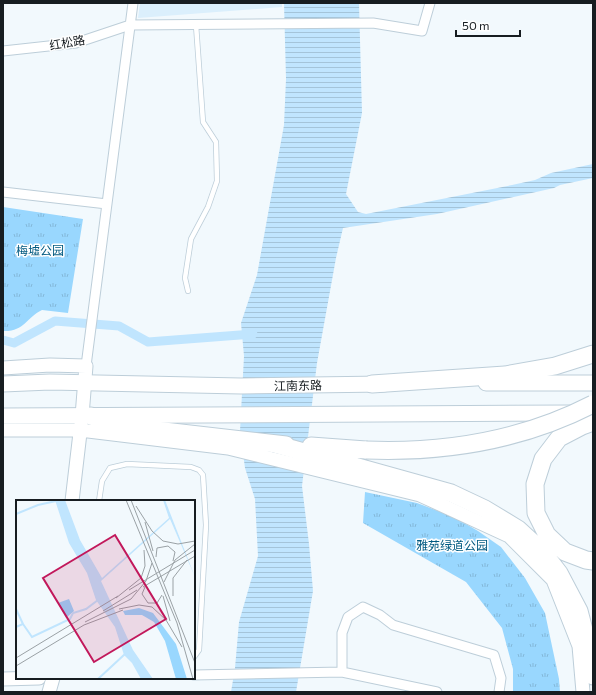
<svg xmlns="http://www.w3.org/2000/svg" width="596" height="695" font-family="Commissioner,'Noto Sans SC',sans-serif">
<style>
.built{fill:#dbeffc}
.park{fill:url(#park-tufts)}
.water{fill:url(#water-rules)}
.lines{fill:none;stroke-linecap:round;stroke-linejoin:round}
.canal{stroke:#c0e5fe;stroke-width:9}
.lane-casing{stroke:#bdced9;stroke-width:6}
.street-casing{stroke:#bdced9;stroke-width:11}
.secondary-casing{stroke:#bdced9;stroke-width:15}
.primary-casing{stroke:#bdced9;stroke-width:17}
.highway-casing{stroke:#bdced9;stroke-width:19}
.lane{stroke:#fff;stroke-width:4.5}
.street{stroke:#fff;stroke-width:9}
.secondary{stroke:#fff;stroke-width:13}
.primary{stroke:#fff;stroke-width:15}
.highway{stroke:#fff;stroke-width:17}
.highway-bridge-casing{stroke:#bdced9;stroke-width:19;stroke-linecap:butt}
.highway-bridge{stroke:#fff;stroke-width:17}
.labels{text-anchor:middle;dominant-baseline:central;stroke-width:3;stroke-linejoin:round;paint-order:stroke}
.street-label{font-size:12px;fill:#171d21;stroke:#fff}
.park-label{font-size:12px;fill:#005980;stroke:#fff}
.inset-river{fill:none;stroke:#c0e5fe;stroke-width:2}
.inset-road{fill:none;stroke:#9aa1a5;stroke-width:1}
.view{fill:#c2185b;fill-opacity:0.15;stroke:#c2185b;stroke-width:2}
.inset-edge{fill:none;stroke:#171d21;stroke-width:2}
</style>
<defs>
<pattern id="park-tufts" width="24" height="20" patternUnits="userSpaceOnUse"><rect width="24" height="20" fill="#99d7fe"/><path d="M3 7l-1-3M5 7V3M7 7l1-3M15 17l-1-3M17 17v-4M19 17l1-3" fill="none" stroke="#83b8d9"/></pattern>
<pattern id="water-rules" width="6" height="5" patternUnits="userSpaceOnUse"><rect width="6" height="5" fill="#c0e5fe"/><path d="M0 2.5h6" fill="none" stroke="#a4c4d9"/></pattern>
</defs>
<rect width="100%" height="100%" fill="#f2f9fd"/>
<path class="built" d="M140,3H282V7L138,18Z"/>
<path class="park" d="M3,207L83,219L68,313L42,310C26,318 24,332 3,331Z
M365,492L417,503L454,517L478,531L501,547L525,578L545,613L559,679L560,692H513V669L502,628L466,582L363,523Z"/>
<path class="water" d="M284,3H359L362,113L346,194L358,212L366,214L512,185L535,180L551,173L593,164V178L560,185L554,188L437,214L343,228L336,258L317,363L302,486L309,544L313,591L296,692H231L235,668L239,622L258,556L255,499L245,468L240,431L244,356L241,323L257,275L284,125L286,79Z"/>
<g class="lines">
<path class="canal" d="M3,340L14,343L55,321L119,326L148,342L253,334"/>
<defs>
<path id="lane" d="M188,291L185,278L191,239L208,207L217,181L216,142L203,122L196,25
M99,501L102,481L110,468L127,464L191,467L199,470L203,475L206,525L199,650L194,657"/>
<path id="street" d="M3,51L76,43L130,25L373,23L422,31L430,3
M3,192L107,204
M86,366L133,3
M342,672V633L348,617L363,607L380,615L393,625L494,655L501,678L499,692
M194,675L342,672L437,692"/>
<path id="secondary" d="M3,368L50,365L86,366L82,416L72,501
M3,430H80L228,448L420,495L509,536L553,580L579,646L583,692
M3,679L39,678
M49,692L53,678"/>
<path id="primary" d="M486,383H593
M3,384L50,382L241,386L384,384
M3,416L570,413"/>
<path id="highway" d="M372,384L505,375L555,366L593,354
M91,416L120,426L286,445
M593,422L582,426L559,438L543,459L535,484L536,513L547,535L565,552L586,560L593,561
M275,444L451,493L485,509L518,529L542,551L559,573L579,611L589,649L593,676
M311,446L366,450"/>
</defs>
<use href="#lane" class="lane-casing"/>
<use href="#street" class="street-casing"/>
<use href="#secondary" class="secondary-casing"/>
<use href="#primary" class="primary-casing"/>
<use href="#highway" class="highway-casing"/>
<use href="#lane" class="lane"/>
<use href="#street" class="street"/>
<use href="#secondary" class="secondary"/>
<use href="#primary" class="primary"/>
<use href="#highway" class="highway"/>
<defs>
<path id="highway-bridge" d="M366,450C444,453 523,440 593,404"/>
</defs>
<use href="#highway-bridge" class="highway-bridge-casing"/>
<use href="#highway-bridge" class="highway-bridge"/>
</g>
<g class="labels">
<g class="street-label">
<text transform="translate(67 42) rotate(-10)">红松路</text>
<text transform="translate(298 385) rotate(-1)">江南东路</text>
</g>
<g class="park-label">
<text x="40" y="250">梅墟公园</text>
<text x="452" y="545">雅苑绿道公园</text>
</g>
</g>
<g transform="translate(16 500)">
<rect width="179" height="179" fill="#f2f9fd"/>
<path d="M53,99L58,111L50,118L42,103ZM123,108L137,113L160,144L171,179H160L149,141L138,122L126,115H109L107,111Z" fill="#99d7fe"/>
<path d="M39,0H49L64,40L86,78L153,18L147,0H149L179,77L154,19L85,81L117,150L137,179H125L116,163L108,155L99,127L80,100L71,73L53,43Z" fill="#c0e5fe"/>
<path class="inset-river" d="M0,14L22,5L40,1M0,109L7,124L0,127M7,124L16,137L54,119L57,113L70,109L82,100M82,179L109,154"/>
<path class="inset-road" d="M110,0L161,123L177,179M115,0L179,163M120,6L136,31L147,41L162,44L179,41M129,22L137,51M140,57L141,48L152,46L159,52L157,61M148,82L159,60L179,44M127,87L179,56M129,87L126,94L132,103H141L146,95M113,90L179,50M147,96L154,121M157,96V78L171,60M100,98L125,78L129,66L128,50M103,109L123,105L136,107L150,120L166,147M87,111L121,90M69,122L115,99L130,81L136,63M0,158L102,96M0,166L68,125L107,110"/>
<path class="view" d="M99,35L150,119L78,162L27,78Z"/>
<rect width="179" height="179" class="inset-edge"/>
</g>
<rect width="596" height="695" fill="none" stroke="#171d21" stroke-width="8"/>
<path d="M456 30v6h64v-6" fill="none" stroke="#171d21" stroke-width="2"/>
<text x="462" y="30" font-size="12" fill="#171d21" stroke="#ffffff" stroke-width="3" paint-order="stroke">50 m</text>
</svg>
